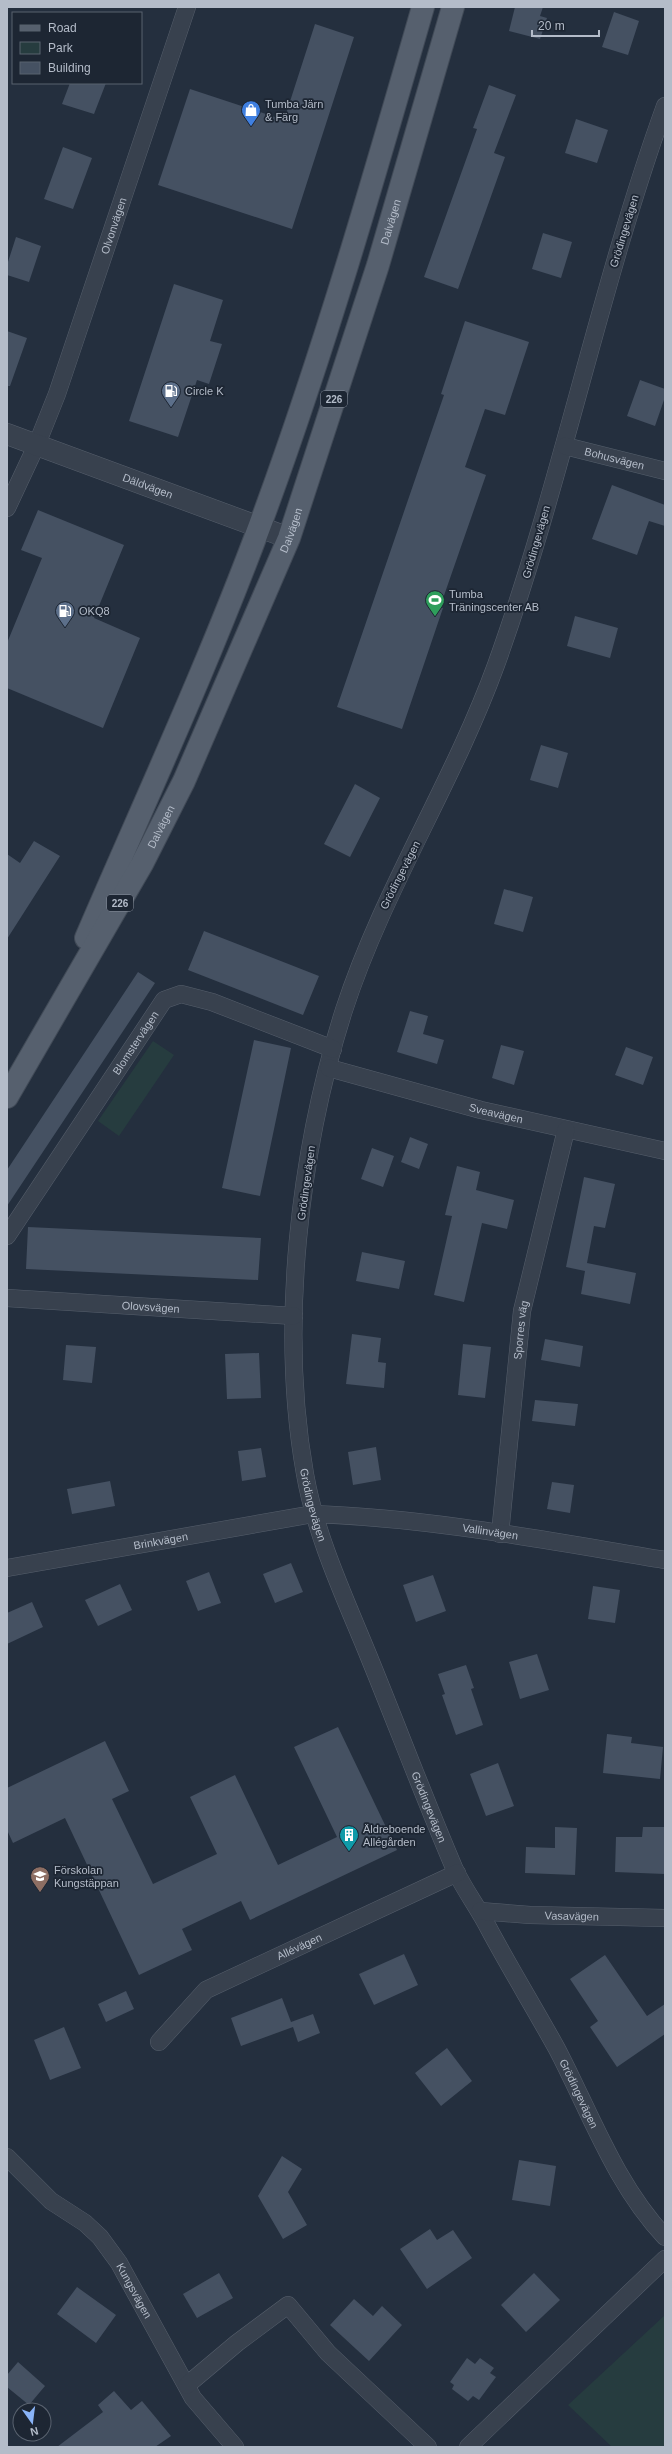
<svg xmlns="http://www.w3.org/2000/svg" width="672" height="2454" font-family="Arial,sans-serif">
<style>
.green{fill:#263c3f}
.building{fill:#455162}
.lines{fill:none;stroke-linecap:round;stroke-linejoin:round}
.minor-casing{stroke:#565f6c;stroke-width:18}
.tertiary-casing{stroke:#565f6c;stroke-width:22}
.primary-casing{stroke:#414a57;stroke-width:24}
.minor{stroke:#38414e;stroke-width:17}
.tertiary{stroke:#38414e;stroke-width:21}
.primary{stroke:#56606e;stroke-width:22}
.labels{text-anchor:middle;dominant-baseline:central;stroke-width:3.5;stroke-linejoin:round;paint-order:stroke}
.shield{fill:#1d2633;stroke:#878f9c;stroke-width:1}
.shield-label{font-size:10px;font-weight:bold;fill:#b4bcc9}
.poi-label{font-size:11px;fill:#b4bcc9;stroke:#1d2633;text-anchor:start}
.street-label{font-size:11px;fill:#b4bcc9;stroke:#1d2633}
</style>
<rect width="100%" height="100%" fill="#242f3e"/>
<path class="green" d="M153,1041L174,1055L119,1136L98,1121Z
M665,2315V2447H612L568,2405Z"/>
<path class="building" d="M515,7H543L540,16L547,18L540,39L509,31Z
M614,12L639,21L628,55L602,47Z
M315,24L354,37L292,229L158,185L190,89L284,120Z
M70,83H106L94,114L62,104Z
M489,85L516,95L494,153L505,157L458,289L424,277L477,129L473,128Z
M576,119L608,130L597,163L565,153Z
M63,147L92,158L73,209L44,199Z
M543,233L572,242L561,278L532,269Z
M16,237L41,246L29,282L7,275V265Z
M174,284L223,300L210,341L222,344L209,384L197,380L178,437L129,421Z
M465,321L529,342L505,415L485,409L465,467L486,475L440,607L443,608L402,729L337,707L444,395L441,394Z
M7,331L27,338L10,386H7Z
M640,380L665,389V397L655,426L627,416Z
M612,485L665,505V526L649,521L637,555L592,539Z
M38,510L124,545L94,618L140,638L103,728L7,688V643L42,558L21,550Z
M575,616L618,628L610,658L567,646Z
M541,745L568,753L558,788L530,780Z
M355,784L380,798L350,857L324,844Z
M34,841L60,856L7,939V854L20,863Z
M504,889L533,897L523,932L494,924Z
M204,931L319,976L303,1015L188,970Z
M138,972L155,983L7,1206V1170Z
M410,1011L428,1016L423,1034L444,1040L437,1064L397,1052Z
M254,1040L291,1048L260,1196L222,1188Z
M501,1045L524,1051L514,1085L492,1078Z
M626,1047L653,1057L643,1085L615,1075Z
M410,1137L428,1144L419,1169L401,1162Z
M372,1148L394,1156L383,1187L361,1179Z
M457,1166L480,1172L476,1190L514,1200L507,1229L482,1223L464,1302L434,1295L452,1216L445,1215Z
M584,1177L615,1184L605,1228L594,1226L587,1263L636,1273L630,1304L581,1294L585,1271L566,1267Z
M28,1227L261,1238L258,1280L26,1269Z
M362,1252L405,1261L399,1289L356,1281Z
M352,1334L381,1338L378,1362L386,1363L384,1388L346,1384Z
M545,1339L583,1346L580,1367L541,1360Z
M463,1344L491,1347L485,1398L458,1395Z
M66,1345L96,1347L92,1383L63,1380Z
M259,1353L261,1398L227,1399L225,1354Z
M535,1400L578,1404L575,1426L532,1421Z
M376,1447L381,1480L353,1485L348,1452Z
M261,1448L266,1477L242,1481L238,1451Z
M110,1481L115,1506L72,1514L67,1489Z
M552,1482L574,1485L570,1513L547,1509Z
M291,1563L303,1592L275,1603L263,1574Z
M209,1572L221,1603L198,1611L186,1581Z
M433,1575L446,1611L416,1622L403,1585Z
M120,1584L132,1610L98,1626L85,1600Z
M593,1586L620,1590L615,1623L588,1619Z
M32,1602L43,1627L7,1644V1613Z
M537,1654L549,1690L520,1699L509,1662Z
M466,1665L474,1688L471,1689L483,1725L456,1735L442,1695L445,1694L438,1674Z
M338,1727L397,1850L250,1920L241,1901L182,1929L192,1950L139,1975L65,1818L13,1843L7,1830V1788L105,1741L129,1791L112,1799L153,1884L217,1854L190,1797L235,1775L278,1865L337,1837L294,1747Z
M607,1734L632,1737L631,1743L663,1747L660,1779L603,1773Z
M498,1763L514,1806L486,1816L470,1774Z
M555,1827L577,1828L575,1875L525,1873L526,1847L555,1848Z
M643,1827H665V1874L615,1872L616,1837H642Z
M404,1954L418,1985L374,2005L359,1974Z
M605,1955L647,2016L665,2004V2034L617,2067L590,2027L598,2021L570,1979Z
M126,1991L134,2009L106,2022L98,2004Z
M282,1998L291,2022L313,2014L320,2033L298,2042L293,2027L241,2046L231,2018Z
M64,2027L81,2068L50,2080L34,2040Z
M447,2048L472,2081L441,2106L415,2073Z
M282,2156L302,2169L288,2192L307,2225L283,2239L258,2196Z
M519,2160L556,2166L550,2206L512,2200Z
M430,2229L437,2240L453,2230L472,2258L427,2289L400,2249Z
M219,2273L233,2298L197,2318L183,2294Z
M534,2273L560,2300L526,2332L501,2305Z
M77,2287L116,2315L96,2343L57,2314Z
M354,2299L373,2316L382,2306L402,2325L369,2361L330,2325Z
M467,2358L475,2364L480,2358L494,2368L490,2373L496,2377L479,2400L473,2396L468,2401L452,2389L454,2385L450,2382Z
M18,2362L45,2386L29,2405L7,2387V2375Z
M114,2391L131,2410L142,2401L171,2436L155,2447H57L103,2412L98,2405Z"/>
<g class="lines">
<defs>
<g id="minor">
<path id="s1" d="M665,106C599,289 562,481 496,665C453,783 383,890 344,1010C299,1151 279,1328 305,1474C316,1537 345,1598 369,1657C398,1728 425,1800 455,1870C465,1891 479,1909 489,1929C511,1970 535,2009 557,2049C590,2112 615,2184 665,2237"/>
<path id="s2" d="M565,446L665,471"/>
<path id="s3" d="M7,508L37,444L57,394L187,7"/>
<path id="s4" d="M329,1068L481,1110L665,1151"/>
<path id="s5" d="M7,1236L164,1000L181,994L212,1002L333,1049"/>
<path id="s6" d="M7,1298L294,1316"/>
<path id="s7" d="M500,1534L522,1311L566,1130"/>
<path id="s8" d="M7,1568L313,1514C431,1518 549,1541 665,1560"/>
<path id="s9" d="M480,1911L530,1915L665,1918"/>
<path id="s10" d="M159,2042L206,1990L457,1873"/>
<path id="s11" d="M7,2157L51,2201L85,2223L100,2237L119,2263L193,2398L235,2447"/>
<path d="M187,2385L237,2343L288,2305L328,2353L428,2447"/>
<path d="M468,2447L665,2259"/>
</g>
<g id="tertiary">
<path id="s12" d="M7,434L289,538"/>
</g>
<g id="primary">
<path d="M86,938C145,801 208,665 260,525C323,355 373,181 423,7"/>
<path id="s13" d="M7,1097L142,864L184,781L289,538L378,265L453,7"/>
</g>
</defs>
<use href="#minor" class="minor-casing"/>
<use href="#tertiary" class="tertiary-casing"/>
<use href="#primary" class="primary-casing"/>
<use href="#minor" class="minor"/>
<use href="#tertiary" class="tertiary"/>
<use href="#primary" class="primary"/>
</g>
<defs>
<symbol id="shop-pin" viewBox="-11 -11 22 30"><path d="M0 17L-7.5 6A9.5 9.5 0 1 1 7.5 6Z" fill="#3f7fe0" stroke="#1d2633"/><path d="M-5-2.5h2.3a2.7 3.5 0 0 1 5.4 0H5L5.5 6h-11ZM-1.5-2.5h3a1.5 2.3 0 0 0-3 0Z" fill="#fff"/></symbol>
<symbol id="fuel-pin" viewBox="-11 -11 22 30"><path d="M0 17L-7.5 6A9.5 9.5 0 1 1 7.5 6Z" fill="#5c6f8a" stroke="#1d2633"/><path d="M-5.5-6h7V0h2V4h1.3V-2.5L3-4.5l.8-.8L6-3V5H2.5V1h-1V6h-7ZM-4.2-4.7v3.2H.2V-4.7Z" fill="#fff"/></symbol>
<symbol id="stadium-pin" viewBox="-11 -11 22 30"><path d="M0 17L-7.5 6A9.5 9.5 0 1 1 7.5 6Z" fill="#2e9e5b" stroke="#1d2633"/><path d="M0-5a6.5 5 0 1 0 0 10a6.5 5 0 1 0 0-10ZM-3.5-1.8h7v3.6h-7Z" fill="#fff"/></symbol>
<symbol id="building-pin" viewBox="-11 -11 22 30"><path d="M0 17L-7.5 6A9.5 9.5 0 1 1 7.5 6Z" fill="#0f9aa8" stroke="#1d2633"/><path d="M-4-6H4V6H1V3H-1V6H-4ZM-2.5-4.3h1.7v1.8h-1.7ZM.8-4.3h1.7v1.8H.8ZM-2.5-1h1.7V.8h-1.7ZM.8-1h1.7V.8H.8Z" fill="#fff"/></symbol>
<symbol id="school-pin" viewBox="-11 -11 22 30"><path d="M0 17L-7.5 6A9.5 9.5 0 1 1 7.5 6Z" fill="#8d6e63" stroke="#1d2633"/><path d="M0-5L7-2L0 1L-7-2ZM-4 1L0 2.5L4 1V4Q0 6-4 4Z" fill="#fff"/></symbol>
</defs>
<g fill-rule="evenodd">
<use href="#shop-pin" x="240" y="99" width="22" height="30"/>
<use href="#fuel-pin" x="160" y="380" width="22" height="30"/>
<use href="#stadium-pin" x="424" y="589" width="22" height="30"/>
<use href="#fuel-pin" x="54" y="600" width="22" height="30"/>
<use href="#building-pin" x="338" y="1824" width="22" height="30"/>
<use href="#school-pin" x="29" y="1865" width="22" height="30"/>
</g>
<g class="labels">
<g class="shield">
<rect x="321" y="391" width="26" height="16" rx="3"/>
<rect x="107" y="895" width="26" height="16" rx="3"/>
</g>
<g class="shield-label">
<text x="334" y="399">226</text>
<text x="120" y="903">226</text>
</g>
<g class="poi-label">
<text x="265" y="104">Tumba Järn<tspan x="265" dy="13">&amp; Färg</tspan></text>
<text x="185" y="391">Circle K</text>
<text x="449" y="594">Tumba<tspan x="449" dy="13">Träningscenter AB</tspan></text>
<text x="79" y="611">OKQ8</text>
<text x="363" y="1829">Äldreboende<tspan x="363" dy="13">Allégården</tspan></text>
<text x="54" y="1870">Förskolan<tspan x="54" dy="13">Kungstäppan</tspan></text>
</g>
<g class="street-label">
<text stroke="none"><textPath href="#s13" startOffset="959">Dalvägen</textPath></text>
<text stroke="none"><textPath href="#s3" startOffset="302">Olvonvägen</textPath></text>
<text transform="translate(624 231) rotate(-73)">Grödingevägen</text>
<text stroke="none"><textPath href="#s2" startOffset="51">Bohusvägen</textPath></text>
<text stroke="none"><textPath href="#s12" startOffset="150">Däldvägen</textPath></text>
<text stroke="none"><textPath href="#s13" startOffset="635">Dalvägen</textPath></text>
<text transform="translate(536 542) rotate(-74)">Grödingevägen</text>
<text stroke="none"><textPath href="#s13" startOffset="311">Dalvägen</textPath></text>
<text transform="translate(400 875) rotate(-63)">Grödingevägen</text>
<text stroke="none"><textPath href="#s5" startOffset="232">Blomstervägen</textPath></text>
<text stroke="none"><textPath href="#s4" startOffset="173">Sveavägen</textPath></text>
<text transform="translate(306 1183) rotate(-82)">Grödingevägen</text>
<text stroke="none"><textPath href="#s6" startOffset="144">Olovsvägen</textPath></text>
<text stroke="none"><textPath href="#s7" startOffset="205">Sporres väg</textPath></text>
<text stroke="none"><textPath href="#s1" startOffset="1463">Grödingevägen</textPath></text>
<text stroke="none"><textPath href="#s8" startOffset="489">Vallinvägen</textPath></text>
<text stroke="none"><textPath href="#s8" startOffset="156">Brinkvägen</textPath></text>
<text stroke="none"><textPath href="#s1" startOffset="1787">Grödingevägen</textPath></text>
<text stroke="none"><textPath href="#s9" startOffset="92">Vasavägen</textPath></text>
<text stroke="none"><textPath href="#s10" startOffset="173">Allévägen</textPath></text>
<text stroke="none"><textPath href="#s1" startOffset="2111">Grödingevägen</textPath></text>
<text stroke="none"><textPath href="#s11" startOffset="187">Kungsvägen</textPath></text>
</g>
</g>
<rect width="672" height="2454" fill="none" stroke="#b4bcc9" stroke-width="16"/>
<rect x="12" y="12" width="130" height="72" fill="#1d2633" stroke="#59626f"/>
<rect x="20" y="25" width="20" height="6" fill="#56606e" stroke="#59626f"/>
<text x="48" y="32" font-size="12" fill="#b4bcc9">Road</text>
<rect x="20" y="42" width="20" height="12" fill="#263c3f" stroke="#59626f"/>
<text x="48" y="52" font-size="12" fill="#b4bcc9">Park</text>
<rect x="20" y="62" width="20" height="12" fill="#455162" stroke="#59626f"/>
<text x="48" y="72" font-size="12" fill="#b4bcc9">Building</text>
<g transform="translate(32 2422) rotate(166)"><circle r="19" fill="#1d2633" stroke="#59626f"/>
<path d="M0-3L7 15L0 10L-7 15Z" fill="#8ab4f8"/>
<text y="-6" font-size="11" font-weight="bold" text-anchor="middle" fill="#b4bcc9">N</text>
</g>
<path d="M532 30v6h67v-6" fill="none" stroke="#b4bcc9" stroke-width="2"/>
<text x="538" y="30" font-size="12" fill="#b4bcc9" stroke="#1d2633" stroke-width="3" paint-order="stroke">20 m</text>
</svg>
